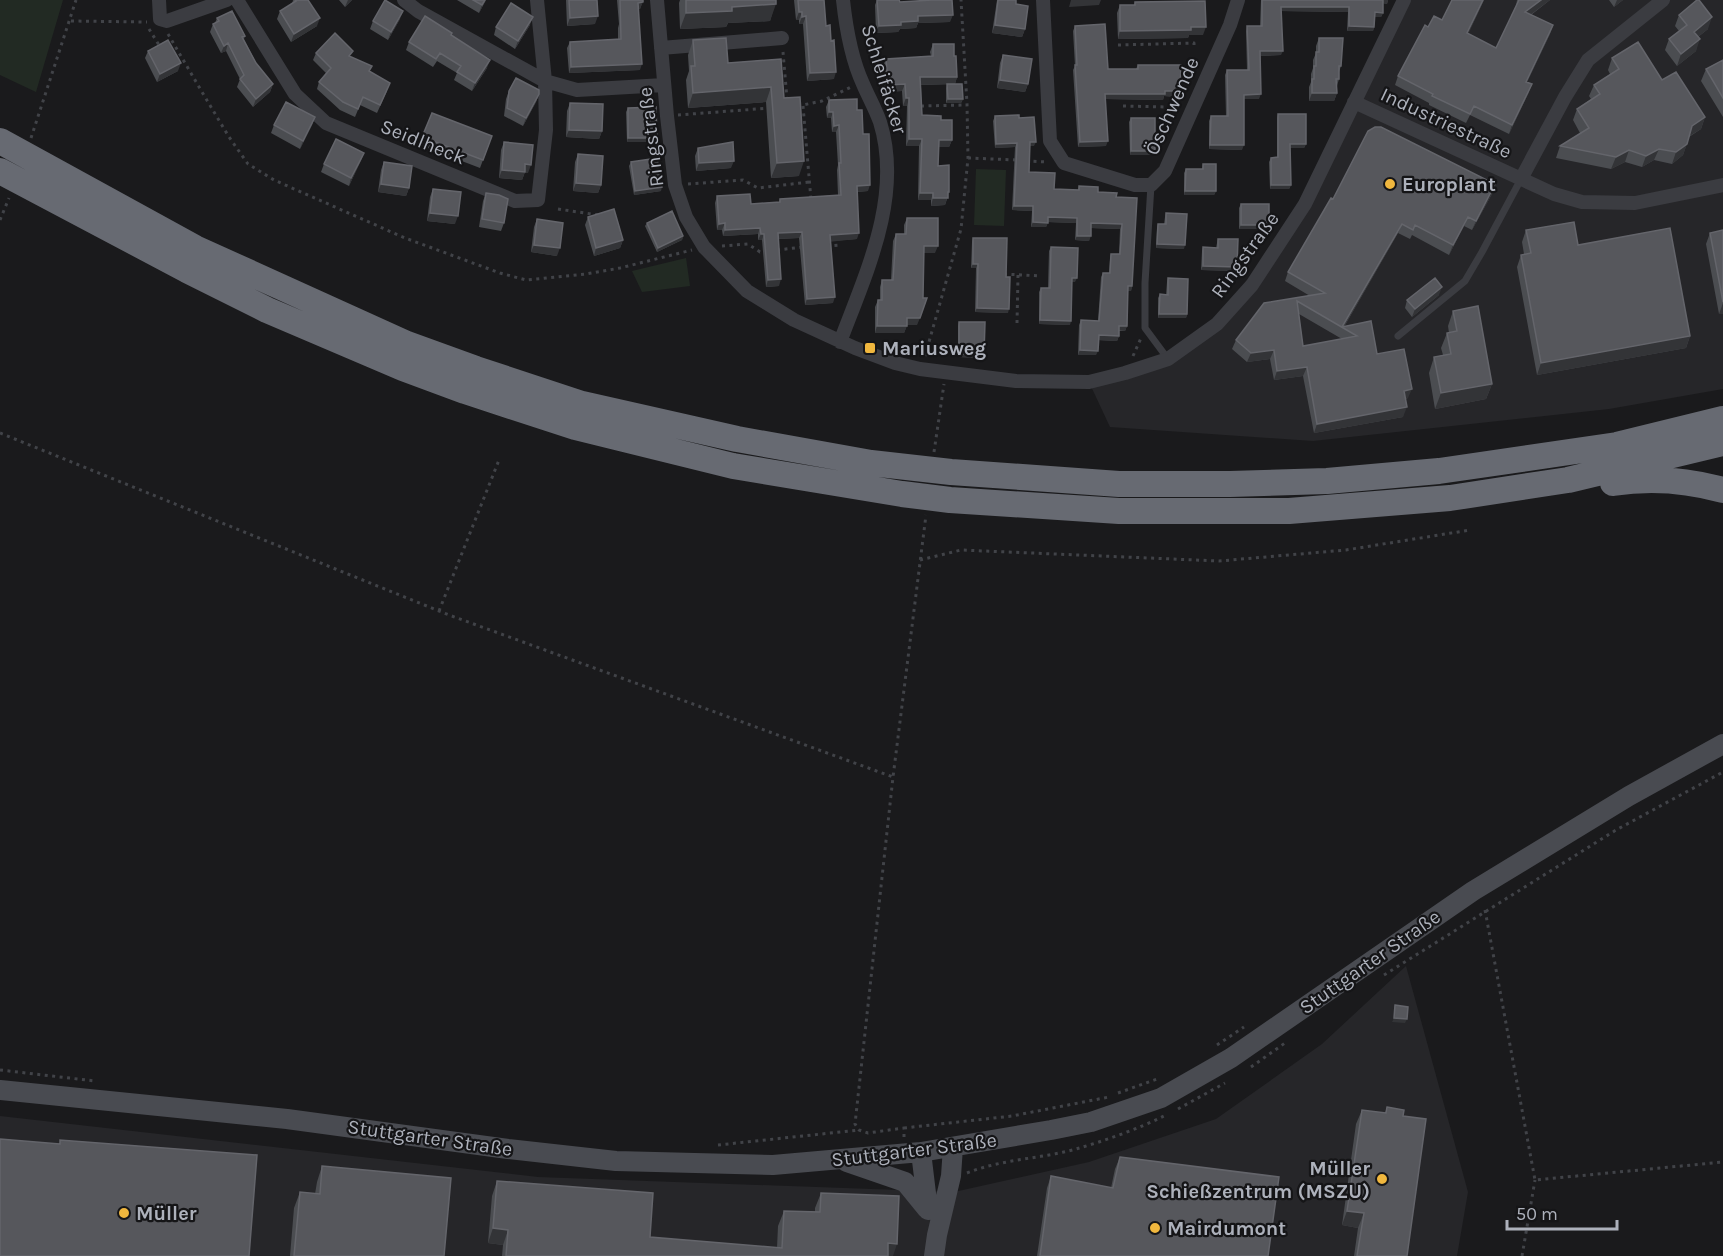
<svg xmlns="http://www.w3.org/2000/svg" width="1723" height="1256" font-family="Karla,sans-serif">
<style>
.built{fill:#262629}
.green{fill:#222a23}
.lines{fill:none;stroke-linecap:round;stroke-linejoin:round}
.path{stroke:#414348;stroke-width:3;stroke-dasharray:3 4.5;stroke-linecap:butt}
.lane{stroke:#3b3c41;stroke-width:7}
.street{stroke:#3b3c41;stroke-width:14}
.secondary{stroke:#494b51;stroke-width:20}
.highway{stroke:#676a72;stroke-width:26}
.wall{fill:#4b4d51;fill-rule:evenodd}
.shaded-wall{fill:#333437}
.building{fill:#56575c;stroke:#64656b;stroke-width:1.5;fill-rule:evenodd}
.poi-dot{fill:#f0b73e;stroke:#151517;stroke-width:2}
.labels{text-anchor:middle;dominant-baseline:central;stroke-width:4.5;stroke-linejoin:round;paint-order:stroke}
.street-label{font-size:20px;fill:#adb1bb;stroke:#151517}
.poi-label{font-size:20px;font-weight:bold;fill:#adb1bb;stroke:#151517;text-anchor:start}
</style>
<rect width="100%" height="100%" fill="#1a1a1c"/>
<path class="built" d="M1407,0H1723V389L1609,409L1313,441L1110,427L1089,382L1168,359L1217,324L1305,204Z
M1406,966L1468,1192L1457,1256H0V1116L538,1177L954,1192L1089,1162L1216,1119L1322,1044Z"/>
<path class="green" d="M0,0H63L36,92L0,75Z
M976,169L1006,170L1004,226L974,225Z
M686,258L690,286L642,292L632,271Z"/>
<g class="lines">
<path class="path" d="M71,21L147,22
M149,29L159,45
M168,34L202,92L229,137L248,164L274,180L405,238L500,273L526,280L586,274L620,268L692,250
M1118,45L1194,43V49
M783,52L787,99
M798,106L822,101L851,87
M803,106L811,200
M921,106L967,105
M1123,106L1169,107L1170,116
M678,115L770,108
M31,138L76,0
M968,158L1017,160
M1026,161L1047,162
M688,184L743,180L758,188L809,182
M558,209L598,215
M0,220L9,198
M722,246L748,244L760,252L767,251
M827,246L840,245
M777,250L803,247
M1004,274L1041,276
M1017,323L1018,275
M925,356L961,229L968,158L967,104L961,0
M1133,356L1141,338
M0,433L449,615L893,777
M934,452L944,384
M920,560L961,550L1219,561L1346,550L1470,530
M439,611L499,460
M1485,910L1535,1180L1723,1162
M1384,975L1616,830L1723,772
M1217,1045L1244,1027
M1251,1067L1285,1043
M0,1070L95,1081
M1118,1093L1160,1078
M1178,1109L1225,1083
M904,1128L1012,1116L1109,1097
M904,1137V1128L868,1133L859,1130L855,1124L893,777L926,515
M718,1145L859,1130
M967,1173C1002,1159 1040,1159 1076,1149C1104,1141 1138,1129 1164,1116
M1522,1256L1535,1180"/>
<path class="lane" d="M1151,185L1145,283V328L1168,359
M1398,336L1465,281L1482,252L1521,179"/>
<path class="street" d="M159,0L160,19L167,21L227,0
M237,0L295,94L326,123L515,201L538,200L546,130L545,81L537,0
M404,0L418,11L545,81L577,90L664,85
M657,0L667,116L675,185L686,217L704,247L747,291L794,320L855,348L895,363L920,369L1016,381L1089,382L1125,373L1168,359L1217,324L1252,285L1305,204L1404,0
M1043,0L1050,141L1064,163L1135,185H1151L1165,171L1230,25L1238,0
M661,48L782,38
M1354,102L1554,194L1582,202L1635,203L1723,185
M1521,179L1565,97L1588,60L1663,0
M840,342C866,273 903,196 880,122C875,108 868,96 863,84C851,58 846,28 843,0"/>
<path class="secondary" d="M0,1090L287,1119L508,1149L616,1161L773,1165L921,1152L1051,1130L1091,1122L1161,1098L1231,1058L1473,891L1629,796L1723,744
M921,1152L928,1210
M847,1162L905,1182L927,1209
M934,1256L937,1235L951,1176L953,1147"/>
<path class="highway" d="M0,141L195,248L407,344L476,369L582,404L737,439L871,463L951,472L1119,484H1230L1327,481L1439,471L1617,445L1723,419
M0,171L187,270L267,310L403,368L465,391L575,427L733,466L902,494L950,500L1119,511H1289L1450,498L1568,480L1723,443
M1613,483C1651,477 1687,480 1723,490"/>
</g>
<path class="wall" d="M293,0H308L317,26L291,42L277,19L280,11L292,4Z
M339,0H352L345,7Z
M457,0H486L479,13Z
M566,0H597L595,24L567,26Z
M617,0H643L640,9H638L640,70L569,73L567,48L570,42L618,39V28L619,24Z
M680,0H776L770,21L728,23L726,27L680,29L679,3Z
M794,0H824L826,26L834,79L807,81L803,24H799V20H796Z
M877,0H899L900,2L929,1V0H952L950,22L918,23L916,28L900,29L898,32L876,33L875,5Z
M997,0H1016V4L1025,29L1022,37L992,33Z
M1261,0H1388L1387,4L1383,3V13L1381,17H1375L1374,27L1373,31H1347L1348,12L1281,11V55L1260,56L1259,99H1244L1242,150L1209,149V121L1211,116H1226L1225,75L1227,70H1247L1246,31L1247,26H1260Z
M1452,0H1484L1468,34L1496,48L1516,6L1517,0H1550L1531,15L1553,25L1550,34L1527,82L1532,84L1528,94L1509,134L1470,115L1466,123L1429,105V103L1395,85L1398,76L1428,27L1442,20Z
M1609,0H1623L1614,7Z
M1135,2L1203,35H1189L1188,38L1118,39L1117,13L1120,5H1134Z
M1679,15L1708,29L1698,37L1696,51L1677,66L1665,50L1669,39L1679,31L1675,26Z
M217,18L245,36L244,39L256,63L273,84L270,92L253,107L237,87L240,79L226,51L221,53L210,32L213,24L215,23Z
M400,19L388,40L370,29L373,21Z
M530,25L515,49L494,35L496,27Z
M1075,26L1108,69H1136L1138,65L1180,91L1178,97L1164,96L1163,100L1106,99V146L1078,147L1073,70L1075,66L1073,31Z
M451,36L487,68L472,91L454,80L457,73L437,61L433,67L406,50L409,42Z
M1319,38L1341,66L1339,72V79L1337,86V93L1334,101H1309V87L1311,82V74L1313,68V60L1316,53V46Z
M693,40L728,63L781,59L784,98L799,176L771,178L766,102L688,108L686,80L689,71L688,55Z
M933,44L954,56L957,77L955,84L963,99L961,103H946V88L947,84H953L921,85L922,115L941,120L952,140L949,147H939L938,166L948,196L945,205L931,206V200H918L919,146H906L907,106H903L902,91L885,92L883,66L886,59L931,56L930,52Z
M148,51L178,71L157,82L145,58Z
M316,53L351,57L370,71L387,91L377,113L360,105L355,117L340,110L317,89L319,82L326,73L313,60Z
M1003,55L1028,84L1025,92L997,88L1000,63Z
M1612,58L1662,80L1705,117L1701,129L1689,137L1683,155L1672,164L1654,160L1642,167L1625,162L1611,169L1556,158L1560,146L1580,133L1573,120L1577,109L1591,99L1589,96L1594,85L1610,74L1608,70Z
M1723,60V117L1701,81L1706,69Z
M509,91L539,94L536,102L523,126L504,116L506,99Z
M829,100L857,110L868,191L857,192V239L831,241L833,303L805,305L799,238L778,239L779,286L766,287L762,240H758V234L723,236L722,230H717L715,203L717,196L751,204L779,202L780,199L838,195L837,170L838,165L836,132H832L831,118H827L826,107Z
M570,103L602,131L599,139L566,137L567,111Z
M628,108L656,142H627L626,112Z
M432,113L492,136L480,168L420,145Z
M1278,114L1306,144L1304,148H1290L1291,185L1289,189H1270L1269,162L1271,158L1277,157V118Z
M995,116L1019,118L1034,146H1030L1029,172L1054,189L1078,190L1079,186L1116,197L1132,286L1131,291H1128L1127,326L1125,331H1119V336L1117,341L1098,340L1096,355H1078L1079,325L1081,320L1098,321L1101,277L1103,273H1109L1110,258L1111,254H1119L1120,229L1091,228L1089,241L1075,240L1076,223L1048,222L1046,227H1031L1032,211L1012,210L1015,147L995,148L993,121Z
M315,117L312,125L300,149L271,133L274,125Z
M1131,118L1155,151L1154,155H1130L1129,122Z
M504,142L528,173L525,172L522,180L499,178L501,150Z
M698,148L731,168L696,171L695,156Z
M364,153L349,186L321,172L324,164Z
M578,154L601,185L598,193L573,191L575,162Z
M384,162L409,188L406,196L378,192L381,170Z
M631,162L661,191L634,195L629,166Z
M1203,164L1216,191L1214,195H1184V173L1186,169H1202Z
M1495,184L1492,194L1472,230L1464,226L1449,255L1412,235L1410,239L1398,233L1344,327L1371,321L1377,354L1408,398L1405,399L1403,417L1314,433L1303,376L1274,380L1270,359L1247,362L1232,349L1236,340L1264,303L1310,296L1285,281L1288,272L1333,199ZM1299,314L1342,339L1303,346Z
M433,189L455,224L427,221L430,197Z
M486,193L504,223L501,231L479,227L483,201Z
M1241,204L1268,229H1239V208Z
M1166,213L1184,249L1156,248L1157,228L1158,224H1164L1165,217Z
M588,217L623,240L620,248L594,256L585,225Z
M907,218L935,253H924L917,325H907L904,333H875V307L878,300H880V287L882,280H891L893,241L896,234H904V225Z
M537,219L557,256L531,252L534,227Z
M647,223L683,236L682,240L657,252L645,226Z
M1526,230L1578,245L1690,336L1686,348L1537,375L1517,267L1521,255L1524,254L1522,242Z
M1723,230V314H1719L1706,244L1710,233Z
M973,238L1006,277L1008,313L975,312L976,268H971L972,242Z
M1218,239L1236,271L1201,270L1202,251L1203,247L1216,248L1217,243Z
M1051,247L1075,282H1072L1070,325L1039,324V292L1041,288H1048L1049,251Z
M1168,278L1187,314L1186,318H1158V298L1160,294L1166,295L1167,282Z
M1439,295L1412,317L1405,308L1407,300Z
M1453,311L1492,384L1486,399L1435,409L1429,373L1434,357L1443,355L1441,348L1447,333H1449L1448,326Z
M959,322L984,354L983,358L958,357V326Z
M1387,1107L1403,1116L1407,1256H1354L1358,1228L1342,1225L1356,1124L1362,1110L1385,1113Z
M1120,1157L1268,1256H1037L1047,1188L1051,1176L1111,1188L1115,1169Z
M322,1166L444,1256H290L294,1208L300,1192L315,1194L317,1182Z
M497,1181L650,1237L777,1248L778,1226L784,1211L815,1212V1208L821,1193L893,1256H502L503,1245L488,1243L492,1196Z"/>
<path class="shaded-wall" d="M348,0H352L345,7Z
M485,0H486L479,13L482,5Z
M1071,0H1101L1099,5L1069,7Z
M1383,0H1388L1387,4L1382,3Z
M1483,0H1484L1464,43L1467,33Z
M1541,0H1550L1522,21L1525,12Z
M1617,0H1623L1614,7Z
M643,2L640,9H635L638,3Z
M776,4L770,21L728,23L726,27L680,29L686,13L732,7Z
M1281,7H1349L1348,12L1279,11Z
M403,11L400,19L388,40L391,32Z
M799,12H802L799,20H796Z
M1375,12L1383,13L1381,17H1373Z
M953,15L950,22L918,23L916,28L900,29L898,32L876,33L879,26L901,22L918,16Z
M598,16L595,24L567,26L570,18Z
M806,16L803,24H799L802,17Z
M533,17L530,25L515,49L518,41Z
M1712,17L1708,29L1690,43L1694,32Z
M320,18L317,26L291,42L294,34Z
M995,25L1025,29L1022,37L992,33Z
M1553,25L1550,34L1523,91L1526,82Z
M1349,26L1374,27L1373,31H1347Z
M1191,27H1206L1203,35H1189L1188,38L1118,39L1120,31Z
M1700,39L1696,51L1677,66L1681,54Z
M228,43L226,51L221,53L224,46Z
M1260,51H1283L1281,55L1258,56Z
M490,60L487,68L472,91L475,83Z
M181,63L178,71L157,82L160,74Z
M642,64L640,70L569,73L571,67Z
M836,72L834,79L807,81L810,73Z
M920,77H957L955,84L918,85Z
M1000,80L1028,84L1025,92L997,88Z
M273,84L270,92L253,107L256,99Z
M905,84L902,91L885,92L888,85Z
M1532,84L1528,94L1509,134L1512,125Z
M771,87L766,102L688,108L693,93Z
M1165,91H1180L1178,97L1164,96L1163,100L1103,99L1105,94Z
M1312,93H1337L1334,101H1309Z
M539,94L536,102L523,126L526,118Z
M1261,94L1259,99H1242L1244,95Z
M906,98H909L907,106H903Z
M948,99H963L961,103H946Z
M829,112H833L831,118H827Z
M315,117L312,125L300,149L303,141Z
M1705,117L1701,129L1688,137L1692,126Z
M839,125L836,132H832L834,126Z
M569,130L602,131L599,139L566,137Z
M628,138H657L656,142H627Z
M909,139H922L919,146H906Z
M939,140H952L949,147H936Z
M1108,141L1106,146L1078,147L1080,142Z
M1030,142H1036L1034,146H1029Z
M1017,143L1015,147L995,148L996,144Z
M1290,144H1306L1304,148H1289Z
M1687,144L1683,155L1672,164L1676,152Z
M1210,145H1244L1242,150L1209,149Z
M1659,149L1654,160L1642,167L1646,156Z
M1629,150L1625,162L1611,169L1616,157Z
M1131,151H1155L1154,155H1130Z
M364,153L361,161L349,186L351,178Z
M734,161L731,168L696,171L699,163Z
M804,161L799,176L771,178L777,163Z
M525,164L531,165L528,173L525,172L522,180L499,178L502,170Z
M576,183L601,185L598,193L573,191Z
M381,184L409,188L406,196L378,192Z
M1495,184L1492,194L1472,230L1476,221Z
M870,185L868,191L855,192L857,186Z
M1271,185H1291L1289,189H1270Z
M662,187L661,191L634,195L635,191Z
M1185,191H1216L1214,195H1184Z
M948,192H949L945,205L931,206L933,198Z
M920,193H933L931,200H918Z
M1014,206H1033L1032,211L1012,210Z
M430,213L458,216L455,224L427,221Z
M1048,217L1077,218L1076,223L1046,222Z
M1468,217L1464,226L1449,255L1453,245Z
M1033,222L1048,223L1046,227H1031Z
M725,223L722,230H717L719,224Z
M1091,223L1122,224L1120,229L1090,228Z
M1402,224L1398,233L1343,328L1342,327Z
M1241,225H1269L1268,229H1239Z
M760,228L758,234L723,236L725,230Z
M802,232L799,238L776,239L778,233Z
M859,233L857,239L828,242L830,235Z
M761,234H764L762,240H758Z
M683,236L682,240L657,252L658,248Z
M1077,236H1091L1089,241L1075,240Z
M623,240L620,248L594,256L596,248Z
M1157,244L1185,245L1184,249L1156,248Z
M534,245L560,248L557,256L531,252Z
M924,246H938L935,253H921Z
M973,264H978L976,268H971Z
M1203,266L1237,267L1236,271L1201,270Z
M1072,278H1077L1075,282H1070Z
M781,279L779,286L766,287L768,280Z
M1128,286H1132L1131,291H1126Z
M1442,287L1439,295L1412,317L1415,309Z
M835,297L833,303L805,305L807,299Z
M1723,303V314H1719Z
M977,308L1009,309L1008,313L975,312Z
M1159,314H1187L1186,318H1158Z
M907,318H920L917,325H905Z
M1040,320L1071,321L1070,325L1039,324Z
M877,326H907L904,333H875Z
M1119,326H1127L1125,331L1117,330Z
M1099,335L1119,336L1117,341L1097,340Z
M1690,336L1686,348L1537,375L1541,363Z
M1080,350L1098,351L1096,355H1078Z
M1274,350L1270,359L1247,362L1251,353Z
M959,354H984L983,358L958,357Z
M1307,367L1303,376L1274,380L1277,371Z
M1492,384L1486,399L1435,409L1441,393Z
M1412,389L1408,398L1400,400L1404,391Z
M1407,407L1403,417L1314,433L1317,424Z
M1394,1018L1407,1019L1405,1023L1392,1022Z
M1347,1211L1364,1213L1358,1228L1342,1225Z
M493,1228L508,1230L503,1245L488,1243Z
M888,1243L897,1244L893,1256H884Z"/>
<path class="building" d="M295,0H308L320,18L294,34L280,11L296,1Z
M385,0L403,11L391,32L373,21Z
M473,0H485L482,5Z
M569,0H597L598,16L570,18Z
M620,0H643V2L638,3L642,64L571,67L570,42L621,39Z
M686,0H776V4L732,7V11L686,13Z
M798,0H824L826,26L830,25L831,41L834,40L836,72L810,73L806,16L802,17V12H799Z
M877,0H899L900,2L932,0H952L953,15L918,16V21L901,22V25L879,26Z
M998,0H1016V4L1028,6L1025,29L995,25Z
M1262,0H1383V13L1375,12L1374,27L1349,26V7H1281L1283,51H1260L1261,94L1244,95V145H1210L1211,116H1228L1227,70H1249L1247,26H1262Z
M1452,0H1483L1467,33L1496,48L1519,0H1541L1525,12L1553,25L1526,82L1532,84L1512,125L1474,106L1470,114L1432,96L1433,94L1398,76L1425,25L1428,27L1434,16L1442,20Z
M1697,0H1699L1712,17L1694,32L1700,39L1681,54L1669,39L1687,25L1679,15Z
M1205,1L1206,27H1191V30L1120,31V5H1135V2Z
M511,3L533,17L518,41L496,27Z
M232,11L245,36L242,37L256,63L273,84L256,99L240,79L244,75L228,43L224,46L213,24L219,21L217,18Z
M425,16L452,33L451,35L490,60L475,83L457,72L461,66L440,53L436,59L409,42Z
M1105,24L1108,69H1138V65H1181L1180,91H1165V94H1105L1108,141L1080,142L1075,65H1077L1075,26Z
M335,33L353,51L349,56L372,66L369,71L390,83L380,105L363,97L358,109L343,102L319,82L331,68L316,53Z
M726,38L728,63L781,59L784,98L800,97L804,161L777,163L771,87L693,93L691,66H695L693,40Z
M1319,38H1343L1341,66H1339V79H1336L1337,93H1312V79H1314V66H1316V52H1319Z
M168,40L181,63L160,74L148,51Z
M1638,42L1662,80L1676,72L1705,117L1692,126L1687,144L1676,152L1659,149L1646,156L1629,150L1616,157L1560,146L1589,128L1577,109L1600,94L1594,85L1619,69L1612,58Z
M933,44H954V56H956L957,77H920L922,115L941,116V120H952V140H939L938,166L949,165V192H948V198H933V193H920L922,139H909V98H906L905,84L888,85L886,59L933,56Z
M1003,55L1032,59L1028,84L1000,80Z
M1723,60V98L1706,69Z
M516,78L539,90V94L526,118L507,108L509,91Z
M947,84H962L963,99H948Z
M857,99V110H862L863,134H869L870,185L857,186L859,233L830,235L835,297L807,299L802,232L778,233L781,279L768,280L764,234H761L760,228L725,230V223L719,224L717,196L750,194L751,204L780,202V199L841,195L839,163H841L839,125L834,126L833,112H829V100Z
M286,102L315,117L303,141L274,125Z
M570,103L603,104L602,131L569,130Z
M656,107L657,138H628V108Z
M432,113L492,136L483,160L422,137Z
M1278,114H1306V144H1290L1291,185H1271V158L1278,157Z
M1019,115V118L1034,117L1036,142H1030L1029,172L1055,173L1054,189L1079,190V186L1098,187V192L1117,193L1116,197L1137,198L1132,286H1128L1127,326H1119V336L1099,335L1098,351L1080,350L1081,320L1099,321L1103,273H1110L1111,254H1120L1122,224L1091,223V236H1077V218L1048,217V223L1033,222V206H1014L1017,143L996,144L995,116Z
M1131,118H1155V151H1131Z
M1375,127H1381L1495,184L1476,221L1468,217L1453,245L1415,225L1413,230L1402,224L1342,327L1371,321L1377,354L1404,349L1412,389L1404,391L1407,407L1317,424L1307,367L1277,371L1274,350L1251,353L1236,340L1264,303L1325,293L1288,272L1331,198L1333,199L1368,131ZM1297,301L1357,336L1303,346Z
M336,139L364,153L351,178L324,164Z
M504,142L533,145L531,165L525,164V172L502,170Z
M733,142L734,161L699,163L698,148Z
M578,154L603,156L601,185L576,183Z
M657,158L662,187L635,191L631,162Z
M384,162L412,166L409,188L381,184Z
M1203,164H1216V191H1185L1186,169H1203Z
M433,189L461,192L458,216L430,213Z
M486,193L499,195L508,199L504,223L482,219Z
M1241,204H1269V225H1241Z
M614,209L623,240L596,248L588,217Z
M672,211L683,236L658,248L647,223Z
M1166,213L1187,214L1185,245L1157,244L1158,224H1166Z
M907,218H938V246H924L923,298H927L920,318H907V326H877L878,300H882V280H893L896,234H906Z
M537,219L563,223L560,248L534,245Z
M1574,222L1578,245L1670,228L1690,336L1541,363L1521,255L1531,253L1526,230Z
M1723,230V302L1710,233Z
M973,238H1007L1006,277H1010L1009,309L977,308L978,264H973Z
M1218,239H1238L1237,267L1203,266V247L1218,248Z
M1051,247L1078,248L1077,278H1072L1071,321L1040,320L1041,288H1050Z
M1168,278L1188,279L1187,314H1159L1160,294L1168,295Z
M1435,278L1442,287L1415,309L1407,300Z
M1478,306L1492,384L1441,393L1434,357L1451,354L1447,333L1457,331L1453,311Z
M959,322H985L984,354H959Z
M1395,1005L1408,1007L1407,1019L1394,1018Z
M1387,1107L1404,1110L1403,1116L1426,1119L1407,1256H1357L1364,1213L1347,1211L1362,1110L1386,1113Z
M0,1139L60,1144V1140L257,1155L249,1256H0Z
M1120,1157L1279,1177L1268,1256H1040L1051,1176L1113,1188Z
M322,1166L451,1178L444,1256H294L300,1192L320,1194Z
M497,1181L653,1193L650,1237L782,1248L784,1211L820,1212L821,1193L899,1196L897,1244L888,1243V1256H506L508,1230L493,1228Z"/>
<g class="poi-dot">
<circle cx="1390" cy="184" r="6"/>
<rect x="864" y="342" width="12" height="12" rx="3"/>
<circle cx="1382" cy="1179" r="6"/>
<circle cx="124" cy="1213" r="6"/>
<circle cx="1155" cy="1228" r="6"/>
</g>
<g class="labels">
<g class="street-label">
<text transform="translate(884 79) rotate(73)">Schleifäcker</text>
<text transform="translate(1172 106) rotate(-66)">Öschwende</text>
<text transform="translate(1446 123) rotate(25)">Industriestraße</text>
<text transform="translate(651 137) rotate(-97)">Ringstraße</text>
<text transform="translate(423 142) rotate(22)">Seidlheck</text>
<text transform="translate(1245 255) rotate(-54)">Ringstraße</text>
<text transform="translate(1370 962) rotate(-35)">Stuttgarter Straße</text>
<text transform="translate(430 1138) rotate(8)">Stuttgarter Straße</text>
<text transform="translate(914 1150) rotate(-7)">Stuttgarter Straße</text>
</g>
<g class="poi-label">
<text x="1402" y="184">Europlant</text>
<text x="882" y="348">Mariusweg</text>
<text x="1370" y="1168" text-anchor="end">Müller<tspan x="1370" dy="23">Schießzentrum (MSZU)</tspan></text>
<text x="136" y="1213">Müller</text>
<text x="1167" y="1228">Mairdumont</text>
</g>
</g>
<path d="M1507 1220v9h110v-9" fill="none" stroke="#adb1bb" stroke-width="3"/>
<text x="1516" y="1220" font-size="18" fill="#adb1bb" stroke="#151517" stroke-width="4.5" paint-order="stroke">50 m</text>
</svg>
